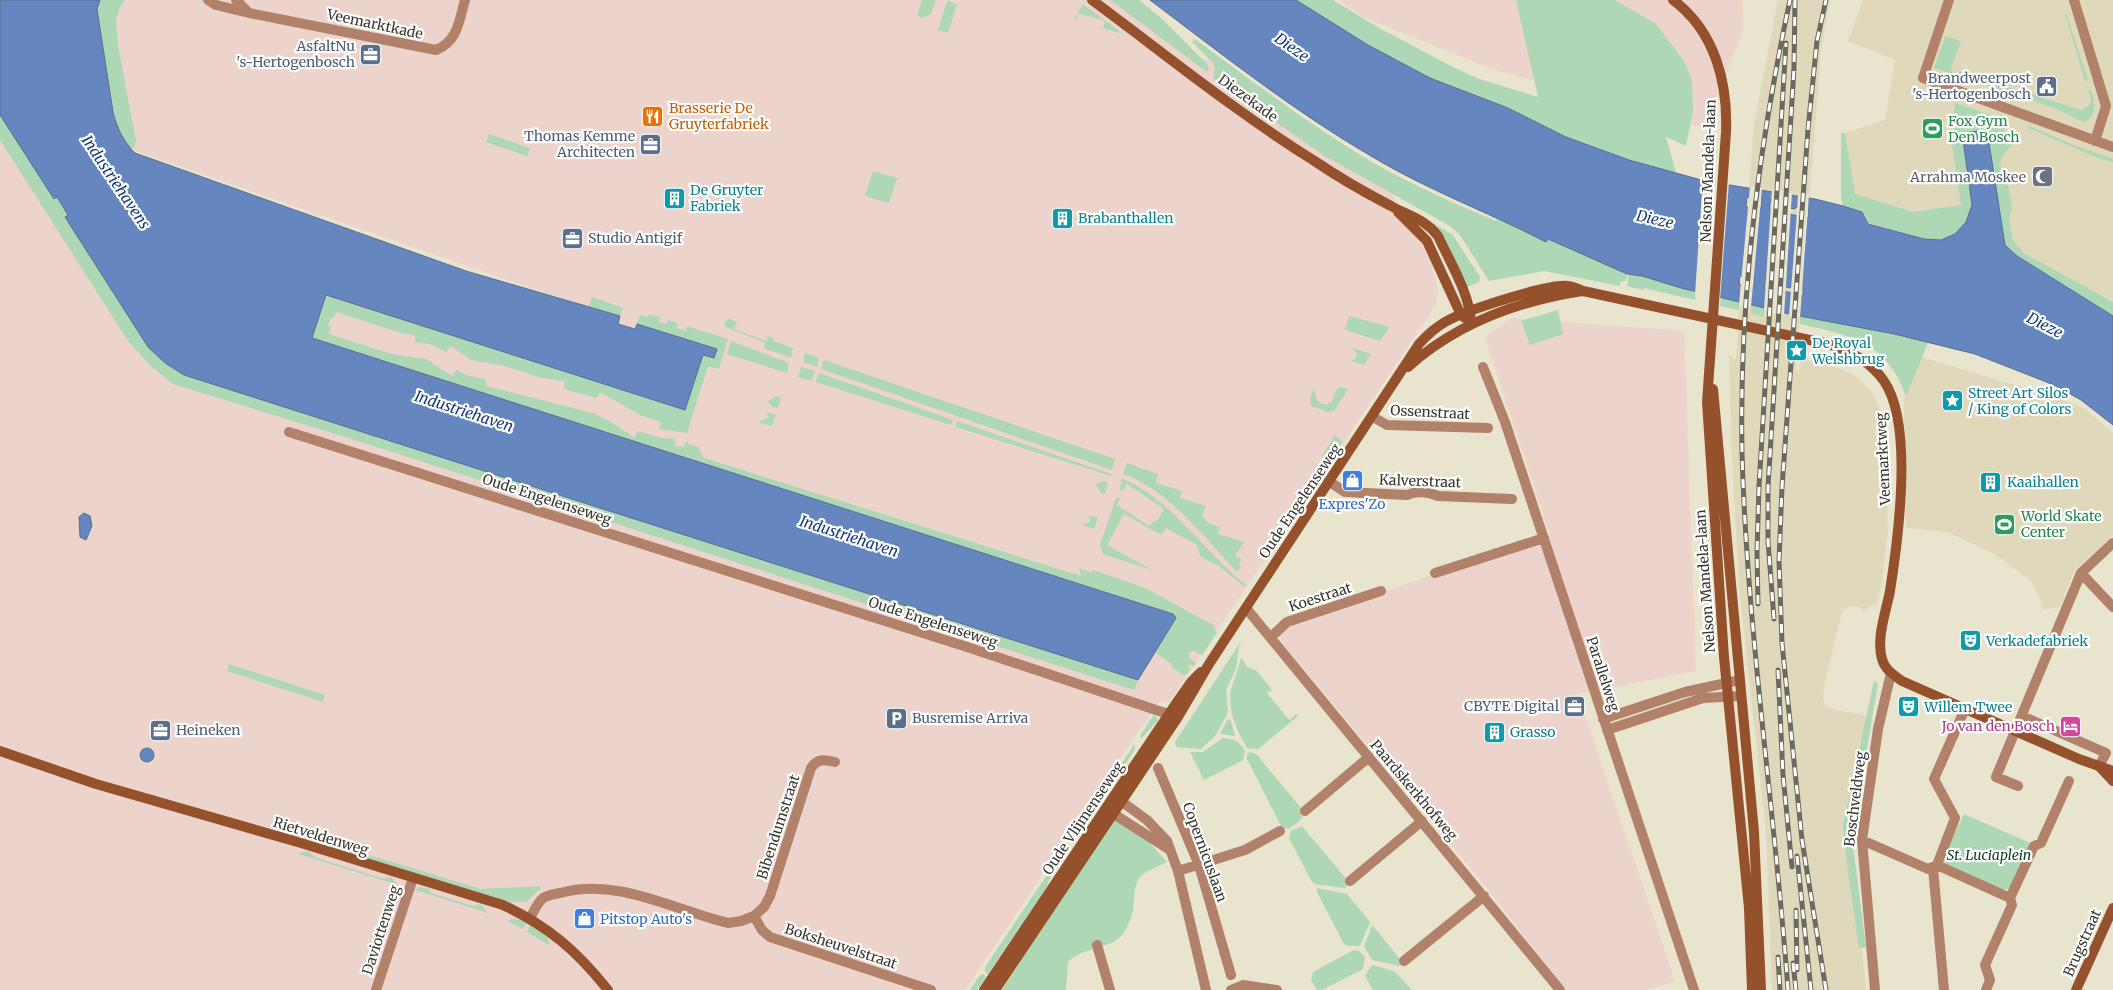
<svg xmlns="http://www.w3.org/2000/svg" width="2113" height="990" font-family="Merriweather,serif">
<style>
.built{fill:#dfd8ba}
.industrial{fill:#ecd3cb}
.green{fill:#add7b5}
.water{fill:#6586be;stroke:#586e93;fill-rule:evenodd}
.pier{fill:#e9e4cd}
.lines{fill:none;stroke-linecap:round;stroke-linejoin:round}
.street{stroke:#b1816a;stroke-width:10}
.secondary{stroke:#95512c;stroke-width:10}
.rail-casing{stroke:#6d6a5d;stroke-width:5}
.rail{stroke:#fff;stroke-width:3;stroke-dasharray:9;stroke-linecap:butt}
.labels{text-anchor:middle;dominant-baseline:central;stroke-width:4.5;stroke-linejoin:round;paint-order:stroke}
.street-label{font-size:14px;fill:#39372e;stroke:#fff}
.service-label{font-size:14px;fill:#4e5e75;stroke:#fff;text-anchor:end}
.food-label{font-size:14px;fill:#c56008;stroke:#fff;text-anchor:start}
.leisure-label{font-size:14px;fill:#27864d;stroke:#fff;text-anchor:start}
.worship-label{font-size:14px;fill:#5b616d;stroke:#fff;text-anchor:end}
.culture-label{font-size:14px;fill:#0d838f;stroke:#fff;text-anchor:start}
.shop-label{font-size:14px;fill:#366cbe;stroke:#fff}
.hotel-label{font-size:14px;fill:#b23c85;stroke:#fff;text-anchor:end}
.park-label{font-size:14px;font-style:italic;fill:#0e3d1e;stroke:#fff}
.water-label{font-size:15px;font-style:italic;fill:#133b7e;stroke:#fff}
</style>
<rect width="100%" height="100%" fill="#e9e4cd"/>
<path class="built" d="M1778,0H1830L1821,51L1796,370H1799L1800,361H1812L1830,364L1852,374L1862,382L1874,396L1882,414L1885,433L1888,532L1881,586L1876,606L1872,605L1863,612L1860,607L1849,606L1842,612L1824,686L1823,699L1826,707L1831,709L1870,716L1851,836L1866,990H1772L1766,833L1739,586L1732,458L1729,355L1736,359L1754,124Z
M1863,0H2113V302L2024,253L2013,240L2009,218L2012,209L2000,164L2002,157L2013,142L2002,138L2008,121L1953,108L1954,118L1948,119L1961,205L1913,212L1854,194L1845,133L1885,120L1895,60L1848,41Z
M1921,357L2065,400L2084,408L2113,433V535L2074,571L2060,607L2043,610L2040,599L2031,581L1993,553L1947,532L1906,528L1904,399Z"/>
<path class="industrial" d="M109,0H1120L1201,62L1211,58L1386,183L1429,257L1438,291L1436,305L1169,702L1159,701L965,990H0V78L183,369L1173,614L312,338L326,295L685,410L637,324L635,329L617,324L619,316L534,289L133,150Z
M1339,0H1742L1743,30L1705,128L1495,70L1365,18Z
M1511,318L1684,331L1696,671L1578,694L1675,981L1648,990H1567L1477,876L1283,644L1280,634L1295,622L1550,535L1485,337Z"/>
<path class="green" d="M100,0H125L119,9L116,20L118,46L136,141L135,146L131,149C121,139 117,125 113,112L97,9Z
M922,0H936L931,14L923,18L917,16Z
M1110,0H1139L1162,19L1207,64L1209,68L1207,72Z
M1296,0H1333L1379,28L1453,67L1479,79L1538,97L1516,0H1615L1656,24L1684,61L1692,81L1693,111L1686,146L1666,137L1676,173L1629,160L1566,137L1508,108L1430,78L1368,45Z
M947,1L957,4L948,33L938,30Z
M1083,4L1084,5L1123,34L1103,28L1105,21L1078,13L1076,20L1074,19Z
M2066,13L2088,80L2085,81L2065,14Z
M1945,36L1961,41L1951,68L1952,71L1958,74L1959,71L1970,74L1969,79L1934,68Z
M1195,39C1253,82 1310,125 1372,162C1412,185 1454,203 1496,221L1498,217L1546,241L1547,239L1627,274L1626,281H1621L1620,286L1544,271L1489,281L1460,235L1450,226L1323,155L1213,78L1215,69L1214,64L1192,42Z
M1980,78H1983L2007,88H2013L2081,110L2089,106L2091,100L2088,90H2091C2095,104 2098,115 2084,122L2054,108L1978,82Z
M1955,103L2008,121L2002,137L2014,142L2002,157L2000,164L2002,171L2007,177L2012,209L2009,218L2013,240L2024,253L2113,302V316L2017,256L2005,245L2001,217L1962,134L1972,205L1966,222L1955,234L1941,240L1924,239L1868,223L1862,212L1843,206L1841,197V133H1845L1855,194L1913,212L1961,205L1948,119L1953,117Z
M0,110L54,199L57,197L68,215L65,217L148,347L184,375L1138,680L1134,690L358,441L173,384L151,366L128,341L0,140Z
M2029,126L2076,146L2113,159V162L2100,159L2028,128Z
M489,134L530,148L527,156L486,142Z
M873,171L897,178L889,203L865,196Z
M1432,223L1452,234L1480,277L1479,282L1465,288Z
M1629,274L1642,276L1696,291L1695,300L1644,288L1643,290L1627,286Z
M326,295L685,410L704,354L717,349L637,324L640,315L648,317L649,314L660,317L659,322L666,324L668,320L678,323L677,328L686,331L687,326L728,339L719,369L708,366L687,433L659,429L661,422L640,415L600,392L597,398L564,389L565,381L542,378L505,366L471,360L451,346L446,352L430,344L415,342V335L404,334L336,312L334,318H331L328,326L331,327L329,334L391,354L426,359L452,376L457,370L469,376L486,379V386L593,413L611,422L635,438L637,431L662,438L675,439V446L684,447L686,441H688V444L698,447L704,458L1081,576L1079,568L1090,572L1093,570L1143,587L1215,626L1214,628L1217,633L1202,655L1194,651L1189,652V658L1196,663L1194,666L1190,664L1188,666L1190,669L1186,675H1183L1171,666L1172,664L1156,653L1176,618L1173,614L312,338Z
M592,297L623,308L620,316L589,307Z
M1721,297L1739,302V310L1720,306Z
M1751,304L1764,307L1763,317L1751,313Z
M1558,310L1563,334L1530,345L1521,321Z
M1349,316L1390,327L1380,341L1345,330Z
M1800,316C1843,324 1886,332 1928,343L1906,396C1886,341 1852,336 1800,324Z
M730,319L737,322L734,329L766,341L768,336L774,338V341L793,348L791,358L764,348L765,343L724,326L726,320Z
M731,341L789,363L787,373L727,354Z
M1353,348L1371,354L1364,365L1351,361L1356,358L1357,354Z
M805,353L819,358L817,367L803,362Z
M824,360L1115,459L1112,470L821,369Z
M801,367L815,371L812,381L798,377Z
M819,373L953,420L951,425L816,382Z
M1338,387L1348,389L1334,411L1328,412L1311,406L1310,400L1313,390L1315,391C1315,402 1321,406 1331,403Z
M777,396L781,398L778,408L771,406L768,401Z
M766,412L776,415L772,426L759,422L769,417Z
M957,421L1111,474V476L956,427Z
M1335,435L1342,442L1329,461L1322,456Z
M1127,463L1158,474L1156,483L1182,491L1180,498L1206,506L1202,516L1208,523L1220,527L1218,534L1244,542L1235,555L1241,559L1239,562L1241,567L1237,572C1204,537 1170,491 1123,474Z
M1122,478C1173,501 1203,551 1246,585L1245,587L1220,567L1200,556L1197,545L1166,528L1161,535L1124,514L1107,545L1152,570L1103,554L1100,545L1116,498H1120L1117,505L1149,526L1154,521L1156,522L1164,509L1127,484L1123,491L1120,489Z
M1102,481L1108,482L1105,494L1101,493L1096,484Z
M1088,515L1098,518L1094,529L1082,525L1091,521Z
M1242,640L1239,647L1236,669L1226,690L1228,710L1226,716L1215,736L1201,749L1176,747L1175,742Z
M1241,657L1247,667L1257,671L1272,690L1267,693L1289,720L1297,714L1298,716L1257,750L1254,748L1248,749C1238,733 1227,711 1231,690C1234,679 1239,669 1241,657Z
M229,664L325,695L323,702L227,671Z
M1874,681L1878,683L1852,838L1866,947L1859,948L1848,872L1843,825Z
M1154,714L1158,720L1141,739L1140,736Z
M1228,719L1231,721L1235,736L1220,734Z
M1223,738C1235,739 1239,741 1245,751L1243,760L1204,780L1190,752H1203Z
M1134,745L1135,747L1134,751L1079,833L1076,832Z
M1250,752L1256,754L1301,808L1302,818L1296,824L1288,829L1281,826L1247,759V754Z
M1964,814L2030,843L2009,889L2002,890L1945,863L1944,856Z
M1116,819L1146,839L1167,862C1161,865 1147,871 1143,874C1131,884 1136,902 1132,914C1130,921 1126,930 1122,935C1114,948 1082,947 1068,962L1066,990H1002L1112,821Z
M1302,826L1347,880L1348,885L1345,888L1314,884L1311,880L1289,838L1291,831Z
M326,842L481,889L540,886L541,888L526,902H510L333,848Z
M1065,848L1068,849L1053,871L1046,888L988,974L985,971V967Z
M307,851L311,853L314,857L384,879L391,877L398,885L298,854Z
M421,887L429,889L431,893L473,906L480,904L488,913L415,890Z
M1317,888L1347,894L1370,922L1360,946H1348L1344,944L1317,892Z
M512,919L520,920L526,923L522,929L508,921Z
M530,925L547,937L550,946L527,932Z
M1373,926L1400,959L1399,966L1372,960L1364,947L1371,927Z
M1354,950L1359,951L1365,957L1363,969L1322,990H1317L1311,980L1313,972Z
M1372,965L1394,971L1412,990H1373L1365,976Z
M983,974L986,977L977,990H970L980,975Z"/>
<path class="water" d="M0,0H100L97,9L113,112C117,128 123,141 135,153L466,271L620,316L618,324L635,329L637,324L717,349L714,358L703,355L685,410L326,295L312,338L1173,614L1176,618L1138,680L184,375L165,363L148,347L65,217L68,215L57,197L54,199L0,115Z
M1150,0H1296L1368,45L1430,78L1508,108L1566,137L1629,160L1705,181L1815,199L1843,206L1862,212L1868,224L1924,239L1941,240L1955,234L1966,222L1972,205L1962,133L1987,130L2005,245L2017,256L2113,316V425L2081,400L2054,385L1975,354L1894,334L1789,314L1681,288L1642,276L1627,274L1548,239L1546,242C1490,213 1430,191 1376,159C1296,113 1223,55 1150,0ZM1747,197L1762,199L1761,208L1746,207ZM1770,202L1789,206V208L1795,209L1796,207L1809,210L1808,218L1770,210ZM1740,276L1754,277V286L1739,284ZM1765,281L1790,288L1791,286L1803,288V296L1784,291L1783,293L1765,289Z
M84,513L90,516L92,526L86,540L80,537L79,517Z
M140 755a7 7 0 1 1 14 0a7 7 0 1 1-14 0Z"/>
<path class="pier" d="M1703,178L1729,182L1720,300L1695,294Z
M1750,186L1762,188L1751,307L1739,304Z
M1772,189L1792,193L1784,315L1764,310Z
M1798,194L1809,195L1800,318L1789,316L1797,212L1806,215V212L1797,211Z"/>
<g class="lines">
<path class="street" d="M208,0L216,5L249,13L436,50C458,41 459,21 465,0
M236,0L248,12
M1949,0L1923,78L2113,147
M2074,0L2106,106L2095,141
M1483,367L1505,422L1694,990
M1373,417L1387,425L1488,428
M289,432L964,646L1177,717
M1330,482L1345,492L1407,495C1416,491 1428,492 1438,496L1512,499
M1435,573L1544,538
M2081,573L2113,607
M1246,608L1560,990
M1271,637L1287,622L1381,591
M2022,716L2106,753L2099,766
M1603,719L1685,692L1740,680
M1607,730L1703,698L1741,696
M1158,768L1199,865L1231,975
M2018,786L1996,777L2081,573L2113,543
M1114,796L1147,820L1167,841L1178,871L1206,990
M1106,809L1170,850
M1305,811L1369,757
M1862,840L1928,869L1937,865L2010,898
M1937,865L1955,818L1934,779L1965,709
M1933,868L1944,990
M1178,871L1245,850L1280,831
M1350,881L1422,821
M754,916L764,907L770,896L811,768C817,759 824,759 835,762
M530,918C534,911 537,904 542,899C546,895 555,894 560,893C618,877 673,910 728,923L741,921L754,916L762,930L770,937L931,990
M1097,945L1110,990
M1404,961L1484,896
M376,990L413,878
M1231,990L1243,985L1277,990
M1875,990L1862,840L1878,729L1891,673
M1986,990L1990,980L1985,965L2012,905L2010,898L2034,846L2041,843L2069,781"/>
<path class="secondary" d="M1092,0C1165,54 1236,112 1313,160C1338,177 1364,192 1391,206C1409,216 1425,219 1438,236C1450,262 1471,296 1471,324
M1673,0C1715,31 1728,83 1726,132L1707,402L1724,657L1749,908L1752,990
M1398,212L1427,241L1461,315L1465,318
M1408,367C1457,323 1518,301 1582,291
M1713,389L1754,832L1761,990
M0,751L96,784L301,843L503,905C549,927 576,950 608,990
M2100,767L2113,781
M984,990L1177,702L1191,682L1201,672
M995,990L1178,717L1209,664L1419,344C1427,335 1435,328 1445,322C1464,311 1549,283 1568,286C1573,286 1578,289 1583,291L1828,344C1850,351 1870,361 1884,381C1914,425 1898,540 1890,591C1886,612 1876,638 1882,659C1885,670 1894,675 1902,681L2079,759L2113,771
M2076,990L2113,908"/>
<defs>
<path id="rail" d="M1758,604L1757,552L1759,486L1786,43
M1774,619L1768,541V487L1794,68L1795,0
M1778,670L1783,775L1792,867
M1797,856L1811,990
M1796,910L1797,970
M1778,957L1780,990
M1793,963L1796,990
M1788,990C1775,810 1747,632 1742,452C1739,299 1758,149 1790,0
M1826,990L1802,840L1782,643L1779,561L1782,487L1808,129L1817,41L1826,0"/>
</defs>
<use href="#rail" class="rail-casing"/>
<use href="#rail" class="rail"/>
</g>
<defs>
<symbol id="office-square" viewBox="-11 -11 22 22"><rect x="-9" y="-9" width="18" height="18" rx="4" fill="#5c6f8a" stroke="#fff"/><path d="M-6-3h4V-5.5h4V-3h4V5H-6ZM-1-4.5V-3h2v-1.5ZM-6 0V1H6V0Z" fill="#fff"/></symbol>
<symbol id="civic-square" viewBox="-11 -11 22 22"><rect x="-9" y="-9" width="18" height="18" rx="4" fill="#5c6f8a" stroke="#fff"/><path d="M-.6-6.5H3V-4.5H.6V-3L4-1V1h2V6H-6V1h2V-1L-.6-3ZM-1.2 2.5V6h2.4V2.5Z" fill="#fff"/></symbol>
<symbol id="restaurant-square" viewBox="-11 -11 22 22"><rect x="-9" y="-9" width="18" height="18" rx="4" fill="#e8710a" stroke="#fff"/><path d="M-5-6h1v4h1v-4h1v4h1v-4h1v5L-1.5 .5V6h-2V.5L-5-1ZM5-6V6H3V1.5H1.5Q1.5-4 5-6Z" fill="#fff"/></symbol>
<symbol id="stadium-square" viewBox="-11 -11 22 22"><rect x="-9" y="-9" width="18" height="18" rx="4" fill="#2e9e5b" stroke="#fff"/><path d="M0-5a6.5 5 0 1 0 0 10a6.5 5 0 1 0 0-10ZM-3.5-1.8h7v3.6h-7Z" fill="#fff"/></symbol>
<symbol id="mosque-square" viewBox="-11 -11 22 22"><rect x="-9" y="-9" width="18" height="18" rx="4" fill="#6b7280" stroke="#fff"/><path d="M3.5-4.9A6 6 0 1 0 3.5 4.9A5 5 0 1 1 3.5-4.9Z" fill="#fff"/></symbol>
<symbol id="building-square" viewBox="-11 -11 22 22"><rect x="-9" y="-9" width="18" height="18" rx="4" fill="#0f9aa8" stroke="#fff"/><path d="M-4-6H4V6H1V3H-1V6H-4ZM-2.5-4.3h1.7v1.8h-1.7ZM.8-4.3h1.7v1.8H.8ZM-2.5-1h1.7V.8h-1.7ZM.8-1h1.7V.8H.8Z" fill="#fff"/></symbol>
<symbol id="sight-square" viewBox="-11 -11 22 22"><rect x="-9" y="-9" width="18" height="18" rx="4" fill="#0f9aa8" stroke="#fff"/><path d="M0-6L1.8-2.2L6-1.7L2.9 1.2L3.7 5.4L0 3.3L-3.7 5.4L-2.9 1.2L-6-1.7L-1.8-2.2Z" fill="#fff"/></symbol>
<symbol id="shop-square" viewBox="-11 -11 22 22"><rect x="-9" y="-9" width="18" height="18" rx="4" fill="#3f7fe0" stroke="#fff"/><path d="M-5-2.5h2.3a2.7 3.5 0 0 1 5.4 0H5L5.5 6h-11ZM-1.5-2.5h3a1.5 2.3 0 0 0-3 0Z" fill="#fff"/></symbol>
<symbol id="theatre-square" viewBox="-11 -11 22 22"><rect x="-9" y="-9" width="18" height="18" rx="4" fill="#0f9aa8" stroke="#fff"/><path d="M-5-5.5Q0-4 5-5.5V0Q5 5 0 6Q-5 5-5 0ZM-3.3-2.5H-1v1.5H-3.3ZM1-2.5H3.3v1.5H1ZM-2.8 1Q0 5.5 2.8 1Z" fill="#fff"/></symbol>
<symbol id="parking-square" viewBox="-11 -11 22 22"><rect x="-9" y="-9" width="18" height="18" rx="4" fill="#5c6f8a" stroke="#fff"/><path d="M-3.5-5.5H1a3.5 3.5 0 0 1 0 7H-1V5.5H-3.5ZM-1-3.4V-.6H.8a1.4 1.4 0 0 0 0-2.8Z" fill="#fff"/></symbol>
<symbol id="hotel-square" viewBox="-11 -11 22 22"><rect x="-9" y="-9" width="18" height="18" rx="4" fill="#d1479c" stroke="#fff"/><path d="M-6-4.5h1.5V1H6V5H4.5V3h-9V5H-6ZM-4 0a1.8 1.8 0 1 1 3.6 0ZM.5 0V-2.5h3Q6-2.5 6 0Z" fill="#fff"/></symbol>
</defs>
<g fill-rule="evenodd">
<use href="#office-square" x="358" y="42" width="25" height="25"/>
<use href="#civic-square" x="2034" y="74" width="25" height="25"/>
<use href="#restaurant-square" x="640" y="104" width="25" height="25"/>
<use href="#stadium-square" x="1920" y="116" width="25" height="25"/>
<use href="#office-square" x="638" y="132" width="25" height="25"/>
<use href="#mosque-square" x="2030" y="164" width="25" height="25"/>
<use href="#building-square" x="662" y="186" width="25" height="25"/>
<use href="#building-square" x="1050" y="206" width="25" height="25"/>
<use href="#office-square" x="560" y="226" width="25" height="25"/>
<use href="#sight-square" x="1784" y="338" width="25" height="25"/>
<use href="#sight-square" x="1940" y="388" width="25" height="25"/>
<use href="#shop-square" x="1340" y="468" width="25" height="25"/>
<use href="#building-square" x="1978" y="470" width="25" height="25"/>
<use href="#stadium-square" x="1992" y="512" width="25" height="25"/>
<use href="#theatre-square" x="1958" y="628" width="25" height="25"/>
<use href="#office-square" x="1562" y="694" width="25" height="25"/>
<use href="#theatre-square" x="1896" y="694" width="25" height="25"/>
<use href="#parking-square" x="884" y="706" width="25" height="25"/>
<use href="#hotel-square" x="2058" y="714" width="25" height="25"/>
<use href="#office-square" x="148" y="718" width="25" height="25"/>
<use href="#building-square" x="1482" y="720" width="25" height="25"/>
<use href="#shop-square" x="572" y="906" width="25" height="25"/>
</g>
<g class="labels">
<g class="street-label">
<text transform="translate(375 24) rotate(12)">Veemarktkade</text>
<text transform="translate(1248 98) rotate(36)">Diezekade</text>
<text transform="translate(1708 171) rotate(-88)">Nelson Mandela-laan</text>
<text transform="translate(1430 412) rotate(3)">Ossenstraat</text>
<text transform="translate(1883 459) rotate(-93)">Veemarktweg</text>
<text transform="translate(1420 481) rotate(2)">Kalverstraat</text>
<text transform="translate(547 499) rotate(18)">Oude Engelenseweg</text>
<text transform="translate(1300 501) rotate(-56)">Oude Engelenseweg</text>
<text transform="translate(1705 581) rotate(-94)">Nelson Mandela-laan</text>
<text transform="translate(1320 597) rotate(-18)">Koestraat</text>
<text transform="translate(933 622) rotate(18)">Oude Engelenseweg</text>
<text transform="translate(1603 674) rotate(72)">Parallelweg</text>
<text transform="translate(1414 790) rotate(50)">Paardskerkhofweg</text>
<text transform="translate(1855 799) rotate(-83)">Boschveldweg</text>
<text transform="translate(1083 818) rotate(-56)">Oude Vlijmenseweg</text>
<text transform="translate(778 827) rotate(-72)">Bibendumstraat</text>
<text transform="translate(321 836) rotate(17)">Rietveldenweg</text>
<text transform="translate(1205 852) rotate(70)">Copernicuslaan</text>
<text transform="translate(381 930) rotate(-72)">Daviottenweg</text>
<text transform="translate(2082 943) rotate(-66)">Brugstraat</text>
<text transform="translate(841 946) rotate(18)">Boksheuvelstraat</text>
</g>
<g class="service-label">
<text x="355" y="46">AsfaltNu<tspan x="355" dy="16">'s-Hertogenbosch</tspan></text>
<text x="2031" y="78">Brandweerpost<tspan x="2031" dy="16">'s-Hertogenbosch</tspan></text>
<text x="635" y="136">Thomas Kemme<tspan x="635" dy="16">Architecten</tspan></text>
<text x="588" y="238" text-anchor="start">Studio Antigif</text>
<text x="1559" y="706">CBYTE Digital</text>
<text x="912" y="718" text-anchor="start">Busremise Arriva</text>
<text x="176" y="730" text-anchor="start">Heineken</text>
</g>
<g class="food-label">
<text x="669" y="108">Brasserie De<tspan x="669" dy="16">Gruyterfabriek</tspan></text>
</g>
<g class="leisure-label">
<text x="1948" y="121">Fox Gym<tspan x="1948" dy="16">Den Bosch</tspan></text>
<text x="2021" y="516">World Skate<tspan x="2021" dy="16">Center</tspan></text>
</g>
<g class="worship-label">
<text x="2026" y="177">Arrahma Moskee</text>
</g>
<g class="culture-label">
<text x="690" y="190">De Gruyter<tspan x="690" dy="16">Fabriek</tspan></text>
<text x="1078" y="218">Brabanthallen</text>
<text x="1812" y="343">De Royal<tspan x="1812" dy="16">Welshbrug</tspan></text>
<text x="1968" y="393">Street Art Silos<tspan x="1968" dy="16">/ King of Colors</tspan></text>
<text x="2007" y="482">Kaaihallen</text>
<text x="1986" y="641">Verkadefabriek</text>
<text x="1924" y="707">Willem Twee</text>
<text x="1510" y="732">Grasso</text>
</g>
<g class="shop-label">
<text x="1352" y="504">Expres'Zo</text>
<text x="600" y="919" text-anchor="start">Pitstop Auto's</text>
</g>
<g class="hotel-label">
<text x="2055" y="726">Jo van den Bosch</text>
</g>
<g class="park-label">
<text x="1989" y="855">St. Luciaplein</text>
</g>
<g class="water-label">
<text transform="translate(1292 47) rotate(35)">Dieze</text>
<text transform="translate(116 182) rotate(56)">Industriehavens</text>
<text transform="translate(1655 219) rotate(13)">Dieze</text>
<text transform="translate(2045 325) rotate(27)">Dieze</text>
<text transform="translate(464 411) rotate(18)">Industriehaven</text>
<text transform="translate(849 536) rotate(18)">Industriehaven</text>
</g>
</g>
</svg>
